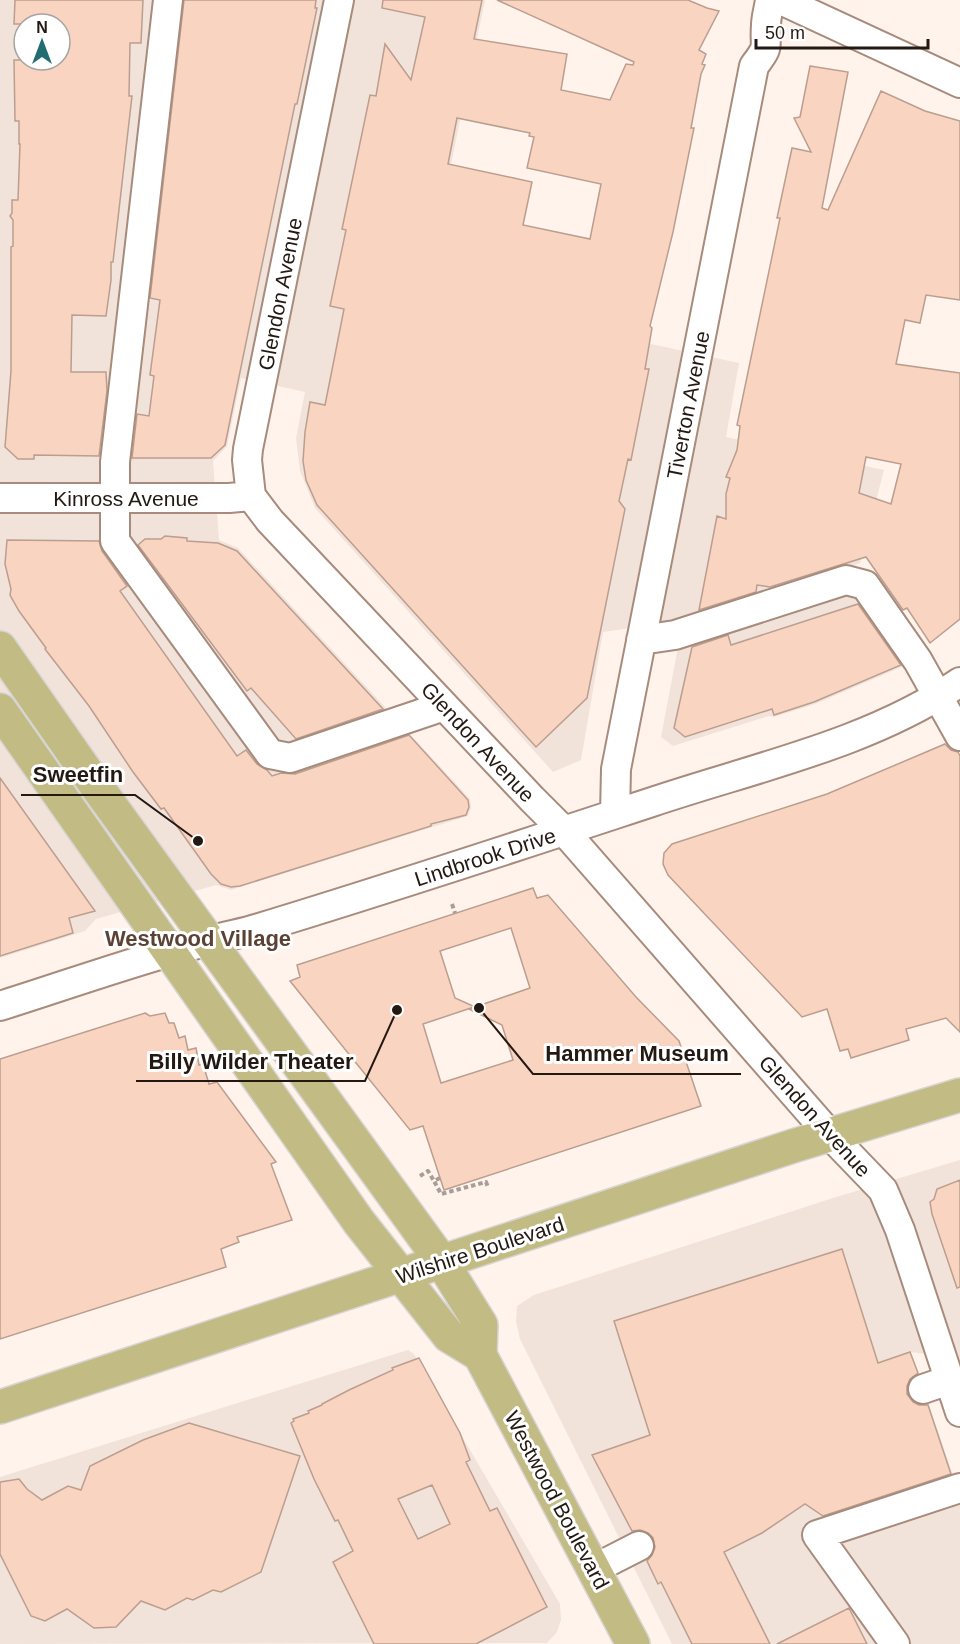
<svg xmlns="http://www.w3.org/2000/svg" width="960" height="1644" font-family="Helvetica,sans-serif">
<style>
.built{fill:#f1e3da;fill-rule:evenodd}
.building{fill:#f9d4c0;stroke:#bb9e8f;stroke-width:1.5;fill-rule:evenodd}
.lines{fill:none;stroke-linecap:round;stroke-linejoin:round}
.minor-casing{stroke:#a78b7c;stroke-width:32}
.major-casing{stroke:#d7d5d4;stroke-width:36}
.path{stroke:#a99d97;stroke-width:4;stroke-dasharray:4.5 3;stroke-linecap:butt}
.minor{stroke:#fff;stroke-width:28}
.major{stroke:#c3bb84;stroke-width:33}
.labels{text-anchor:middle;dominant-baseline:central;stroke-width:6;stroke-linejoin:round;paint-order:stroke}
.street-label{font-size:21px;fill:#231812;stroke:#fff}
.neighbourhood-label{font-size:22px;font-weight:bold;fill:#5b4234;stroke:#fff}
.leader{fill:none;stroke:#231812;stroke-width:2}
.callout-dot{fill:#231812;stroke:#fff;stroke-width:2}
.callout-label{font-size:22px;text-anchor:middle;font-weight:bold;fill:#231812;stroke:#fff;stroke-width:6;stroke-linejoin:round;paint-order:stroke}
</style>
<rect width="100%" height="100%" fill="#fff3ec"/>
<path class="built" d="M0,0H485L424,295L739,363L726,437L884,470L860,563L710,616L603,632L581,760L553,772L315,508L300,471L296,438L305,392L241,378L227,446L213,461L219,540L238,548L470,799L471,808L468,816L231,890L216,885L96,919L85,931L0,958ZM24,24H60V60H24Z
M840,594L860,596L904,666L815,704L774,717L769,716L673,746L661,737L678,647Z
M960,1160V1359L911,1352L960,1496V1644H672L520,1339L516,1322L517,1306L534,1295L833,1198Z
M408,1350L414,1354L560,1604L561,1620L557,1632L547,1643L0,1644V1477Z"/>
<path class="building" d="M15,0H143L141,43H130L129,96H132L113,262H111V280L106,316L72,315L71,372H106L107,391L99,456L34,455V459H18L5,447L11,371V247L13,246V220L10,216L12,213V200H18L20,144H19V121H15L14,60H60V24H14Z
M184,0H316L315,8H317L297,104H295L225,445L211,458H132L137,414L149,416L154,376L150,375L160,300L150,298Z
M383,0H482L474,39L567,54L561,90L610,100L626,64L633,65L634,62L497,0H688L707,8L719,11L699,50L706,54L702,64L705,65L701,74L691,128H694L673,232L650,326L652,328L645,369H649L631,460L628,459L619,501L625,509L587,698L536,747L317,505L306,480L303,461L305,432L310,402L325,405L332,370L344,309L330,306L346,230L342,229L370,95L376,96L385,44L411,80L425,17L382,8ZM457,118L530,133L529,136L534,137L527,168L601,184L590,239L523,225L532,182L448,164Z
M810,66L848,72L822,208L828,210L881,91L925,111L960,121V300L926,295L920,323L905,320L896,364L960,373V619L930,643L907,608L903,610L866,557L770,587L757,585L756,592L699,610L717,516L726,519V494L730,478L726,477L737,450L740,426L737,425L780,218H777L792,148L811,152L794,118L800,117ZM866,457L901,464L891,504L859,493Z
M165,536L187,538V541L218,543L237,551L383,709L296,739L251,688L247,691L138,545L145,539H161Z
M7,540L99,541L102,551L127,586L120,591L237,756L246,750L257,764L267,770L272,776L281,773L295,774L409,735L468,800L469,807L466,815L431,824V826L240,886L231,887L221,884L211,874L164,808L161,809L133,772L89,706L45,649L46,648L19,611L10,595L11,589L5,564Z
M858,604L901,665L814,702L774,715L772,709L685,737L674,728L692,647L728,635L731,645Z
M945,744L951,750L958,752L960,756V1032L946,1018L906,1029L909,1040L851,1058L848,1049L840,1051L827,1009L802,1017L668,875L663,864L664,853L672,844L827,794Z
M0,778L95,911L69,918L73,933L0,956Z
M533,888L537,898L548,895L636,997L679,1041L701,1106L444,1190L423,1126L410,1130L290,981L300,977L297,965ZM511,928L530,988L475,1007L455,998L440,951ZM474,1007L469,1009L502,1025L513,1060L441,1083L423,1024Z
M145,1013L150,1016L165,1013L169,1023H174L179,1038L185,1036L188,1050L196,1048L199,1065L203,1064L209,1084L217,1082L276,1162L271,1164L292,1220L237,1237L239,1242L221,1249L226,1267L0,1339V1059Z
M960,1180V1287L957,1288L932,1214L930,1202L934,1199L937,1189Z
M842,1249L878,1363L910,1352L918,1373L910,1379L907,1386V1394L913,1402L919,1405H928L951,1474L823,1516L805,1504L762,1533L724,1552L770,1644H692L661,1582L658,1584L647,1561L652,1555L655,1547L653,1538L648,1533L640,1530L632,1531L592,1455L650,1435L614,1321Z
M419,1358L460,1433L470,1460L466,1462L490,1511L497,1508L547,1607L476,1644H374L333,1562L353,1551L338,1520L335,1521L314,1479L291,1423L294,1421L293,1419L309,1413L308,1411L322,1405V1404L349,1390L393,1370L392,1368ZM432,1485L450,1524L418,1539L398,1499Z
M189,1423L300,1456L261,1572L221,1592L213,1590L193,1600L187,1598L165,1610L141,1601L116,1627L94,1628L67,1609L45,1621L31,1616L0,1554V1482L19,1479L27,1489L42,1500L68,1486L81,1490L90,1466L143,1440Z
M849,1608L867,1644H777Z"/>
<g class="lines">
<defs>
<path id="minor" d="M168,0L115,462V541L270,754L290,758L444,706
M339,0L248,449L247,460L251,496L270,521L532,799L565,832L831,1136L883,1190L900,1230L960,1412
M781,0L960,83
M0,498H229L251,496
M641,640L675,635L846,580L865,585L918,661L960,736
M615,814L616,769L754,66C771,44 764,49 766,25C766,17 769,8 770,0
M0,1006C70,984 139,959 209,941C226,936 243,933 259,928C391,888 521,845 652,802C756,767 869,744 960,682
M923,1389L949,1380
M594,1569L639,1546
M895,1644L817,1535L960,1488"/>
<path id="major" d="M0,648L95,784L442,1262L481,1325L480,1355L633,1644
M0,710L359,1222L449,1336L480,1355
M0,1407L793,1146L960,1095"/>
</defs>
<use href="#minor" class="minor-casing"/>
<use href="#major" class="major-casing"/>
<path class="path" d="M452,904L455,913
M420,1176L428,1171L434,1181
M440,1178L434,1181L441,1194L486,1182L488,1187"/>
<use href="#minor" class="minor"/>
<use href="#major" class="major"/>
</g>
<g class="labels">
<g class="street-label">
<text transform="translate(280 294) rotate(-79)">Glendon Avenue</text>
<text transform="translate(688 405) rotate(-79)">Tiverton Avenue</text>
<text x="126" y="498">Kinross Avenue</text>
<text transform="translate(478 742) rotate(47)">Glendon Avenue</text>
<text transform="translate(485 857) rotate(-18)">Lindbrook Drive</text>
<text transform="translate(815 1116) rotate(48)">Glendon Avenue</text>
<text transform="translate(480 1250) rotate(-18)">Wilshire Boulevard</text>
<text transform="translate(557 1500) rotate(62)">Westwood Boulevard</text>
</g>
<g class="neighbourhood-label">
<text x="198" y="938">Westwood Village</text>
</g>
</g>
<path class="leader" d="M198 841L135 795H21M479 1008L533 1074H741M397 1010L365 1081H136"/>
<g class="callout-dot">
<circle cx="198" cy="841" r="6"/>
<circle cx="479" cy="1008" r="6"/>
<circle cx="397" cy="1010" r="6"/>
</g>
<g class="callout-label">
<text x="78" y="782">Sweetfin</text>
<text x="637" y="1061">Hammer Museum</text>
<text x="251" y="1069">Billy Wilder Theater</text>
</g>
<g transform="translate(42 42)"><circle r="28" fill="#ffffff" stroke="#a7a3a0" stroke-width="1.5"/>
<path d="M0-4.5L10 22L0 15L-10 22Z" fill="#216d72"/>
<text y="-9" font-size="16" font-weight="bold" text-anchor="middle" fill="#231812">N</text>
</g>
<path d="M756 39v9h172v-9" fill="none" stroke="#231812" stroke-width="3"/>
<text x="765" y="39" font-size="18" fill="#231812" stroke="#ffffff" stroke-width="4.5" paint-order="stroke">50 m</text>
</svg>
